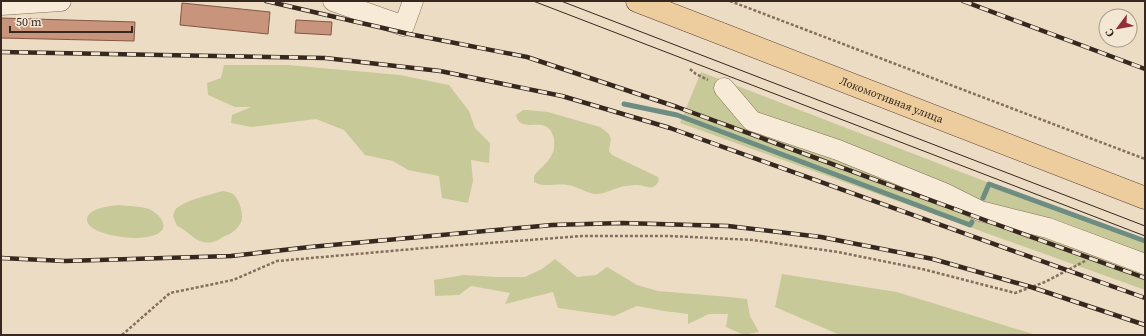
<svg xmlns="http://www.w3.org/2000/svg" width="1146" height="336" font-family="'Source Serif 4',serif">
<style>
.green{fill:#c8c999}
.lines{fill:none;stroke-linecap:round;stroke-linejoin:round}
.stream{stroke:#6d8d82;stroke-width:5}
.building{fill:#c8947c;stroke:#835643}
.minor-casing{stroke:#856e5c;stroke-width:21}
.major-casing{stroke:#533d30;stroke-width:23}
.path{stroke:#856e5c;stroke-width:2.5;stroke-dasharray:3 2;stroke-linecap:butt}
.minor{stroke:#f7ead7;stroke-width:20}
.major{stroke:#edcc9e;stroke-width:22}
.tram{stroke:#36281f;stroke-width:1}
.rail-casing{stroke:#36281f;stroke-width:4.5}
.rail{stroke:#f3e7d3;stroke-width:3;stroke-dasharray:9;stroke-linecap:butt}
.labels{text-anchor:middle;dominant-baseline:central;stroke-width:3;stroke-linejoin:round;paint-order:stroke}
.street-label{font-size:11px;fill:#36281f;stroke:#f3e7d3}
</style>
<rect width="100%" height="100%" fill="#ecdcc4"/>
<path class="green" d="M224,65H288L400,75L449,85L469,111L475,128L490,143L489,163L471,160L473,181L468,203L442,198L439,176L408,170L393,161L365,155L344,130L316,119L251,127L231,123L232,115L251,107H235L208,95L207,83L221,78Z
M701,72L1145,243V290L680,123Z
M523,110H528L548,112L600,127L609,134L611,139L609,151L612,155L658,177L659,180C654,192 648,186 638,185C635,185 630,185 626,186C615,187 605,195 594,194C585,192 576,186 567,185C557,183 543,188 534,182V176C539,168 549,163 552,154C555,149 554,144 554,139C548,111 521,137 516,115Z
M223,191C227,192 231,192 234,195C240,201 245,217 240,224C236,231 230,234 223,237C216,241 212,244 203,242C193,240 187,230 177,226L173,216C173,215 175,210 175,210C182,201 212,194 223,191Z
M118,205C128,206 140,206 149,209C160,214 172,228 155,235C139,241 109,237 94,229C91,227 87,224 87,220C87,208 110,206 118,205Z
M555,259L577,277L596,275L607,267L637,285L658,291L729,297L747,299L750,316L759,332L744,335L726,327L728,314H709L688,324V314L664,311L637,306L614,316L558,308L553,292L505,304L510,293L471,286L459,295L435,296L434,280L464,275L497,277H525L542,269Z
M782,274L897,292L1036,335H840L775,307Z"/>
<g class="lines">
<path class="stream" d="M624,104L677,115L685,118L970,225L972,222
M983,198L989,184L1145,241"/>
</g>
<path class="building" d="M182,3L270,12L268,34L180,25Z
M1,18L135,22L134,41L1,38Z
M296,20L332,22L331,35L295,33Z"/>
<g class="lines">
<defs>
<path id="minor" d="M333,1L404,26L413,1
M1,5L61,1
M724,88L752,121L838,150L944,193L980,211L1048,228L1145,264"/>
<g id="major">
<path id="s1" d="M637,1L1145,198"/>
</g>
</defs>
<use href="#minor" class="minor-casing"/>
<use href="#major" class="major-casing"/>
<path class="path" d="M730,1L1145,159
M690,69L696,74L708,80
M122,335L170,293L233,280L277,261L436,247L582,236H670L753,240L838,252L922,269L1015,293L1045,282L1085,261"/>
<use href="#minor" class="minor"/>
<use href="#major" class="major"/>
<path class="tram" d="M533,1L1145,236
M561,1L1145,226"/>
<defs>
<path id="rail" d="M266,1L409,34L527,57L677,107L990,222L1145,278
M963,1L1145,69
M1,52L325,58L440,71L562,96L670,128L1145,298
M1,258L65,261L231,256L310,247L552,225L622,223L728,226L821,237L933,259L1031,287L1145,325"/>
</defs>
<use href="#rail" class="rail-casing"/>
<use href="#rail" class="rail"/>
</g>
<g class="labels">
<g class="street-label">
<text stroke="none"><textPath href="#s1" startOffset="273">Локомотивная улица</textPath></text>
</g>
</g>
<rect width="1146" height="336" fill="none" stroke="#36281f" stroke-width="4"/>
<g transform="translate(1118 28) rotate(238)"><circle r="19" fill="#f3e7d3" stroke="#a79b8b"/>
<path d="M0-3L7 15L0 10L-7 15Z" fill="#912f39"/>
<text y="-6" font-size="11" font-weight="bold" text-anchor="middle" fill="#36281f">С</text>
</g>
<path d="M10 26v6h122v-6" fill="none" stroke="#36281f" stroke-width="2"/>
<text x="16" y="26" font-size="12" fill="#36281f" stroke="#f3e7d3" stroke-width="3" paint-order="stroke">50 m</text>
</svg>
